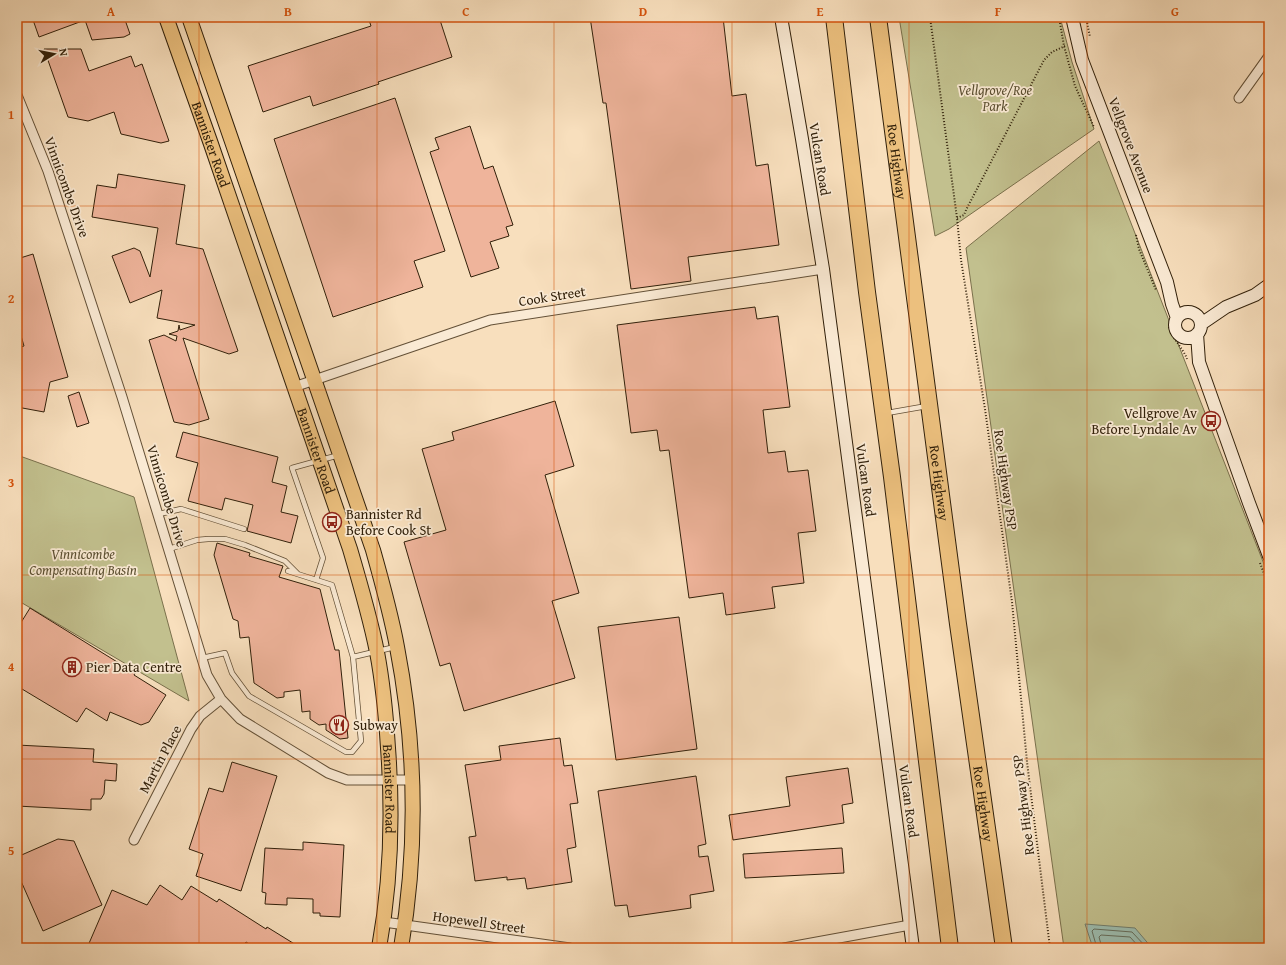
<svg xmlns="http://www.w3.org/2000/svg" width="1286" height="965" font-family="'Gentium Book Plus',serif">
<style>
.green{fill:#c2c08e;stroke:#7a704c}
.water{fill:#9dbdaf;stroke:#727e6d}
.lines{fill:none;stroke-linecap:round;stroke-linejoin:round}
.shore{stroke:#676e5c;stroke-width:1}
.building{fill:#efb49b;stroke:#31200a}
.lane-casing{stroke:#635037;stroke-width:6}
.street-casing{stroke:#635037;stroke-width:11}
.secondary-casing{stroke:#31200a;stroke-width:14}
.primary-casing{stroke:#31200a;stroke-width:16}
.highway-casing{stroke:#31200a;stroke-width:18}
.path{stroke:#31200a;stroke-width:2;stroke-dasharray:1 2;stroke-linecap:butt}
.lane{stroke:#faead4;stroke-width:4.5}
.street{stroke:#faead4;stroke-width:9}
.secondary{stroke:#faead4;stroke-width:12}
.primary{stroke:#ecc07e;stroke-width:14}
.highway{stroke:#ecc07e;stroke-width:16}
.grid{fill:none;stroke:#d6530c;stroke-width:1;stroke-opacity:0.55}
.labels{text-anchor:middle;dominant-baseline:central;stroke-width:3.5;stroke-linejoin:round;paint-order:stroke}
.park-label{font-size:14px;font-style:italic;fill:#5c5032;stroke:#faead4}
.street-label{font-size:14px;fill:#31200a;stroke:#faead4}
.poi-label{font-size:14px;fill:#31200a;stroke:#faead4;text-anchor:start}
.neatline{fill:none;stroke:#d6530c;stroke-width:1.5}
.grid-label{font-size:13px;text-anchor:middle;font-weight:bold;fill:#d6530c}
</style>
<rect width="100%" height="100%" fill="#f8dfbd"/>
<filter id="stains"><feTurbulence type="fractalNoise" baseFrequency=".005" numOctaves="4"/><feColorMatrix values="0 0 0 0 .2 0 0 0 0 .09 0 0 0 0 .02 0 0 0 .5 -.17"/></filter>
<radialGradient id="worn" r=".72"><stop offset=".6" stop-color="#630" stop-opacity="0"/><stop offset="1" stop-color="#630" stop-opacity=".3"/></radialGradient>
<path class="green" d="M899,17H1060L1072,62L1094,129L949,229L935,236Z
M1099,141L1269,577V948H1064L966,248Z
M17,455L134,497L189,701L17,600Z"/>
<path class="water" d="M1085,924L1135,928L1152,948H1093Z"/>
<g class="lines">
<path class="shore" d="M1097,948L1092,931L1094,929L1132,932L1147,948
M1102,948L1099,937L1101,935L1130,937L1140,948"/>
</g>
<path class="building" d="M32,17H124L130,34L124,37L92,40L85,20L39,37Z
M368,17H439L452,57L378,82L379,84L313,106L310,96L263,112L248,66L371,26Z
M590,17H723L732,96L746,94L756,166L768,164L779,245L688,257L691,281L631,289L606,103H603Z
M44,49H81L89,71L131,56L135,67L142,64L169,141L161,143L121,134L114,112L88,121L68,117Z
M395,98L445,251L414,261L423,287L333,317L274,139Z
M470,126L484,169L493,166L513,225L506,227L509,236L490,242L499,268L471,277L430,152L439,149L435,138Z
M118,174L185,185L176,244L203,249L238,351L229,354L183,338L209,419L189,425L174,422L149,340L164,335L176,341L177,336L169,334L178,331L179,325L180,330L195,325L157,318L162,290L130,303L112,256L134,248L140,251L150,277L158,228L92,217L97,185L116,188Z
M33,254L68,377L50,382L44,412L17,407V348L24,346L17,322V259Z
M755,307L757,319L778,316L790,407L763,410L768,453L785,451L788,472L808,470L816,531L798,533L804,583L772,587L775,608L726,615L723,593L689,598L669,450L660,451L657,430L631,433L617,325Z
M79,392L89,423L77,427L68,396Z
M555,401L574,466L545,475L579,593L552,601L575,678L464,711L450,663L440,666L404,542L446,530L422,449L454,440L452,432Z
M183,432L278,457L272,482L287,486L281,512L298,516L291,543L247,531L253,505L225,498L222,510L188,501L198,463L176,457Z
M217,543L250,553L249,556L283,566L279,577L320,589L335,650H339L348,738L340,739L326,730V724L319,725L310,719V711L302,712L300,690L284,692V697L277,698L254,683L249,637L240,638L238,621L233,619L214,555Z
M30,608L135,673L134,675L166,695L149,722L141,725L110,712L107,721L86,708L77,722L17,686V676L21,669L17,666V629Z
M679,617L697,749L616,760L598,627Z
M560,738L564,766L572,765L578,803L570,804L576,847L567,849L572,882L527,889L525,878L507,880V877L475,881L469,837L476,836L465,765L501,760L499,746Z
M17,745L94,749L93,762L117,764L116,781L105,780L104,794L101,799H91V810L17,806Z
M232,762L277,776L241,891L196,876L203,854L189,849L209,788L223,792Z
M848,768L853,803L842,805L844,823L733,840L729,815L790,806L786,777Z
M696,776L706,844L698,846L699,857L708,856L714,891L690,895L691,908L629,917L627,905L615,906L598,791Z
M58,839L74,841L102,905L43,931L17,872V857Z
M303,842L344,845L340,917L320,916V913H313V899L287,898V905L265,904L266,893L262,892L265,848L303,850Z
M842,848L844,873L745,878L743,854Z
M160,885L182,900L191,886L217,902L219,899L266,929L267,927L301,948H256L246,942L241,948H87L112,890L147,905Z"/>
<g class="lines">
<defs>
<path id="lane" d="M887,413L927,406
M159,514L181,509L244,529
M169,549L197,540L208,539H225L245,545L285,561L298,574
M288,571L332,585L353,657
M316,580L323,558L292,468L339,455
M202,658L225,653L232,673L249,696L346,752H352L361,741L353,657L395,647"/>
<path id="street" d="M17,95L48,171L122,397L207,675L221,699L240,719L328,773L347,780H413
M1239,98L1269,56
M294,387L490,320L823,269
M134,840L191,729L200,716L221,699
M384,922L570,948
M784,948L910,925"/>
<path id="secondary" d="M781,17L802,139L823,269L913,948
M1072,17L1082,60L1167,282L1172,304L1177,318
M1175 325a13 13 0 1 1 26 0a13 13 0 1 1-26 0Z
M1201,324L1226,307L1255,295L1269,285
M1197,334L1199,362L1249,503L1269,556"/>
<g id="primary">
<path id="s1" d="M166,17L211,144L350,549C360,583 370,617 377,652C383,684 386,716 388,748C393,815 391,882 379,948"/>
<path d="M189,17L373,550C382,582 391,614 397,647C416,746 418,848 401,948"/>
</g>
<g id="highway">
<path d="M834,17L867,292L892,477L950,948"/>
<path id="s2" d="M878,17L958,624L1004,948"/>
</g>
</defs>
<use href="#lane" class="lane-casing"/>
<use href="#street" class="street-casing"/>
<use href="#secondary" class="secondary-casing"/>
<use href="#primary" class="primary-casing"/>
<use href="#highway" class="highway-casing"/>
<path class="path" d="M930,17L957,218L961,260L985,409L1012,602L1027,762L1050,948
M1059,17L1064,46L1075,86L1094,127
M1086,17L1090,37
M957,218L964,215L966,210L1044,60L1052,52L1065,46
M1136,235L1139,249L1156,290
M1169,327C1172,338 1183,348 1187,359
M1260,563L1269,586"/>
<use href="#lane" class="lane"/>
<use href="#street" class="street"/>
<use href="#secondary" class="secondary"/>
<use href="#primary" class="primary"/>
<use href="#highway" class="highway"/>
</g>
<path class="grid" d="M199,17V948M377,17V948M554,17V948M732,17V948M909,17V948M1087,17V948M17,206H1269M17,390H1269M17,575H1269M17,759H1269"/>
<defs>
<symbol id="bus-ring" viewBox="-11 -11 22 22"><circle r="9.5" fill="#faead4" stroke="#8f2418" stroke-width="1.5"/><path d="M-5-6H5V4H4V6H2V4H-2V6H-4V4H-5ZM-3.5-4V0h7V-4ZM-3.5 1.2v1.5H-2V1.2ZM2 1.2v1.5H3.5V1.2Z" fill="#8f2418"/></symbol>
<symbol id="building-ring" viewBox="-11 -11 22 22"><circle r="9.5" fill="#faead4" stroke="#8f2418" stroke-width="1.5"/><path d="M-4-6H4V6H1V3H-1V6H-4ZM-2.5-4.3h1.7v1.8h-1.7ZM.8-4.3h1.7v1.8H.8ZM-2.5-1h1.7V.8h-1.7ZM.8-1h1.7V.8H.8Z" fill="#8f2418"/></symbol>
<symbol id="restaurant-ring" viewBox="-11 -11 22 22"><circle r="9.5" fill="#faead4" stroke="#8f2418" stroke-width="1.5"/><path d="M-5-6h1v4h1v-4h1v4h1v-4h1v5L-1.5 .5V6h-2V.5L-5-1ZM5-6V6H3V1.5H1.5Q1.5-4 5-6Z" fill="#8f2418"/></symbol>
</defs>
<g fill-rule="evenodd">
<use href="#bus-ring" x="1200" y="410" width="22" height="22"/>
<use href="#bus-ring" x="321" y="511" width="22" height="22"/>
<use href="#building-ring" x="61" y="656" width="22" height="22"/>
<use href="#restaurant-ring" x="328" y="714" width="22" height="22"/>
</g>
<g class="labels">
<g class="park-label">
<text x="995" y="90">Vellgrove/Roe<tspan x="995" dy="16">Park</tspan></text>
<text x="83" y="554">Vinnicombe<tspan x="83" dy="16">Compensating Basin</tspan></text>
</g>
<g class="street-label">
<text stroke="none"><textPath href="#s1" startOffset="135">Bannister Road</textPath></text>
<text transform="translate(1131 145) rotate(69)">Vellgrove Avenue</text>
<text transform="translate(820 159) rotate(81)">Vulcan Road</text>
<text stroke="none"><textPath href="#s2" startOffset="146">Roe Highway</textPath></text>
<text transform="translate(67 187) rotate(70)">Vinnicombe Drive</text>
<text transform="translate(552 296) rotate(-9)">Cook Street</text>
<text stroke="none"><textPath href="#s1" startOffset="459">Bannister Road</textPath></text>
<text transform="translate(866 480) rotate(82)">Vulcan Road</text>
<text transform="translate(1006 480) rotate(82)">Roe Highway PSP</text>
<text stroke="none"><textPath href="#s2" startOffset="470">Roe Highway</textPath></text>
<text transform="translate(167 496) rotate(73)">Vinnicombe Drive</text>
<text transform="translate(160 759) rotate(-62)">Martin Place</text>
<text stroke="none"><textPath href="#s1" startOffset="807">Bannister Road</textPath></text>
<text transform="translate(909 801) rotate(82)">Vulcan Road</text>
<text stroke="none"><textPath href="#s2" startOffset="794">Roe Highway</textPath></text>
<text transform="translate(1023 805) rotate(-97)">Roe Highway PSP</text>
<text transform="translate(479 922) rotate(8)">Hopewell Street</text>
</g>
<g class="poi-label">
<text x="1197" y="413" text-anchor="end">Vellgrove Av<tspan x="1197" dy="16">Before Lyndale Av</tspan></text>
<text x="346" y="514">Bannister Rd<tspan x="346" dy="16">Before Cook St</tspan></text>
<text x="86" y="667">Pier Data Centre</text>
<text x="353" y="725">Subway</text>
</g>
</g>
<rect width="1286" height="965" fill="none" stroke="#f8dfbd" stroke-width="44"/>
<g transform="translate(54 54) rotate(80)" stroke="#faead4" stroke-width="3" paint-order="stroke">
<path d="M0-3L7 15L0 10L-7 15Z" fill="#31200a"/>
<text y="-6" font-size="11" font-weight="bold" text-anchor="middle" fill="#31200a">N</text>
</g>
<rect x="22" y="22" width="1242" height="921" class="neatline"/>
<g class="grid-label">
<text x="111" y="16">A</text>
<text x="288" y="16">B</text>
<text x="466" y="16">C</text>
<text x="643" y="16">D</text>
<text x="820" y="16">E</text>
<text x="998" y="16">F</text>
<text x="1175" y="16">G</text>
<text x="11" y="119">1</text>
<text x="11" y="303">2</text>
<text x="11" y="487">3</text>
<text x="11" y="671">4</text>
<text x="11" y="855">5</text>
</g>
<rect width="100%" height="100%" filter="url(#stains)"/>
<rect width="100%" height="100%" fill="url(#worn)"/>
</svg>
